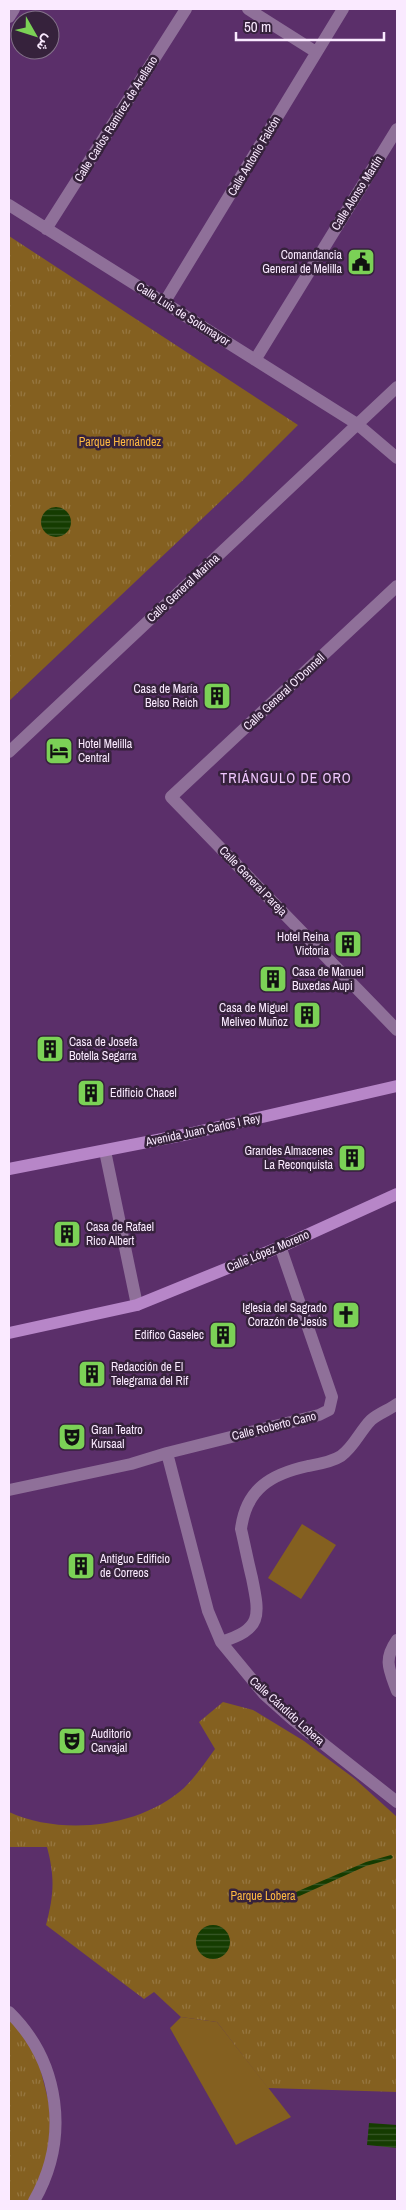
<svg xmlns="http://www.w3.org/2000/svg" width="406" height="2210" font-family="'Archivo Narrow',Vazirmatn,sans-serif">
<style>
.grass{fill:#846020}
.park{fill:url(#park-tufts)}
.water{fill:url(#water-rules)}
.lines{fill:none;stroke-linecap:round;stroke-linejoin:round}
.street{stroke:#8f7099;stroke-width:12}
.secondary{stroke:#b786c8;stroke-width:12}
.labels{text-anchor:middle;dominant-baseline:central;stroke-width:5;stroke-linejoin:round;paint-order:stroke}
.street-label{font-size:12px;fill:#faeaff;stroke:#36223c}
.poi-label{font-size:12px;fill:#faeaff;stroke:#36223c;text-anchor:start}
.park-label{font-size:12px;fill:#fdb941;stroke:#36223c}
.neighbourhood-label{font-size:14px;letter-spacing:1px;fill:#f0c7fe;stroke:#36223c}
</style>
<defs>
<pattern id="park-tufts" width="24" height="20" patternUnits="userSpaceOnUse" patternTransform="scale(1.25)"><rect width="24" height="20" fill="#846020"/><path d="M3 7l-1-3M5 7V3M7 7l1-3M15 17l-1-3M17 17v-4M19 17l1-3" fill="none" stroke="#967741"/></pattern>
<pattern id="water-rules" width="6" height="5" patternUnits="userSpaceOnUse" patternTransform="scale(1.25)"><rect width="6" height="5" fill="#153c01"/><path d="M0 2.5h6" fill="none" stroke="#385827"/></pattern>
</defs>
<rect width="100%" height="100%" fill="#5b2f6a"/>
<path class="grass" d="M302,1524L336,1545L301,1599L268,1578Z
M181,2017L217,2022L291,2117L236,2145L170,2028Z"/>
<path class="park" d="M9,236L298,425L242,481L9,701Z
M223,1702L253,1710L304,1741L355,1779L397,1817V2092L268,2088L217,2022L181,2017L154,1992L144,1999L46,1925C54,1895 55,1877 47,1847H9V1812C62,1836 139,1828 184,1788C196,1776 205,1763 215,1749L199,1722Z
M9,2012L33,2040L55,2127L34,2201H9Z"/>
<path class="water" d="M41 522a15 15 0 1 1 30 0a15 15 0 1 1-30 0Z
M391,1855L393,1857L391,1859L366,1866L284,1903L283,1898L289,1895L366,1862Z
M196 1942a17 17 0 1 1 34 0a17 17 0 1 1-34 0Z
M369,2123L397,2125V2148L367,2145Z"/>
<g class="lines">
<path class="street" d="M248,9L316,52
M9,17L14,9
M9,205L357,424L397,458
M46,229L186,9
M164,303L343,9
M255,360L397,129
M397,586L171,797L397,1030
M9,752L397,387
M105,1151L137,1305
M167,1453L208,1611L221,1642L264,1694L292,1719L397,1802
M9,1490L131,1464L167,1453L319,1415L329,1410L332,1397L280,1246
M397,1640C383,1660 389,1669 397,1691
M221,1642C262,1629 260,1617 252,1578C248,1562 245,1546 241,1529C246,1489 271,1474 308,1466C319,1464 332,1462 341,1456C354,1447 360,1431 371,1420C379,1413 389,1410 397,1404
M9,2012C60,2062 70,2138 34,2201"/>
<path class="secondary" d="M9,1169L188,1134L397,1086
M9,1333L137,1305L287,1244L397,1194"/>
</g>
<defs>
<symbol id="civic-square" viewBox="-11 -11 22 22"><rect x="-9" y="-9" width="18" height="18" rx="4" fill="#7bd156" stroke="#36223c"/><path d="M-.6-6.5H3V-4.5H.6V-3L4-1V1h2V6H-6V1h2V-1L-.6-3ZM-1.2 2.5V6h2.4V2.5Z" fill="#111"/></symbol>
<symbol id="building-square" viewBox="-11 -11 22 22"><rect x="-9" y="-9" width="18" height="18" rx="4" fill="#7bd156" stroke="#36223c"/><path d="M-4-6H4V6H1V3H-1V6H-4ZM-2.5-4.3h1.7v1.8h-1.7ZM.8-4.3h1.7v1.8H.8ZM-2.5-1h1.7V.8h-1.7ZM.8-1h1.7V.8H.8Z" fill="#111"/></symbol>
<symbol id="hotel-square" viewBox="-11 -11 22 22"><rect x="-9" y="-9" width="18" height="18" rx="4" fill="#7bd156" stroke="#36223c"/><path d="M-6-4.5h1.5V1H6V5H4.5V3h-9V5H-6ZM-4 0a1.8 1.8 0 1 1 3.6 0ZM.5 0V-2.5h3Q6-2.5 6 0Z" fill="#111"/></symbol>
<symbol id="church-square" viewBox="-11 -11 22 22"><rect x="-9" y="-9" width="18" height="18" rx="4" fill="#7bd156" stroke="#36223c"/><path d="M-1.2-6h2.4v3.5h3.3v2.4h-3.3V6h-2.4V-.1h-3.3v-2.4h3.3Z" fill="#111"/></symbol>
<symbol id="theatre-square" viewBox="-11 -11 22 22"><rect x="-9" y="-9" width="18" height="18" rx="4" fill="#7bd156" stroke="#36223c"/><path d="M-5-5.5Q0-4 5-5.5V0Q5 5 0 6Q-5 5-5 0ZM-3.3-2.5H-1v1.5H-3.3ZM1-2.5H3.3v1.5H1ZM-2.8 1Q0 5.5 2.8 1Z" fill="#111"/></symbol>
</defs>
<g fill-rule="evenodd">
<use href="#civic-square" x="345" y="246" width="32" height="32"/>
<use href="#building-square" x="201" y="680" width="32" height="32"/>
<use href="#hotel-square" x="43" y="735" width="32" height="32"/>
<use href="#building-square" x="332" y="928" width="32" height="32"/>
<use href="#building-square" x="257" y="963" width="32" height="32"/>
<use href="#building-square" x="291" y="999" width="32" height="32"/>
<use href="#building-square" x="34" y="1033" width="32" height="32"/>
<use href="#building-square" x="75" y="1077" width="32" height="32"/>
<use href="#building-square" x="336" y="1142" width="32" height="32"/>
<use href="#building-square" x="51" y="1218" width="32" height="32"/>
<use href="#church-square" x="330" y="1299" width="32" height="32"/>
<use href="#building-square" x="207" y="1319" width="32" height="32"/>
<use href="#building-square" x="76" y="1358" width="32" height="32"/>
<use href="#theatre-square" x="56" y="1421" width="32" height="32"/>
<use href="#building-square" x="65" y="1550" width="32" height="32"/>
<use href="#theatre-square" x="56" y="1725" width="32" height="32"/>
</g>
<g class="labels">
<g class="street-label">
<text transform="translate(116 119) rotate(-58)">Calle Carlos Ramírez de Arellano</text>
<text transform="translate(254 156) rotate(-59)">Calle Antonio Falcón</text>
<text transform="translate(357 193) rotate(-58)">Calle Alonso Martín</text>
<text transform="translate(183 314) rotate(32)">Calle Luis de Sotomayor</text>
<text transform="translate(183 588) rotate(-43)">Calle General Marina</text>
<text transform="translate(284 692) rotate(-43)">Calle General O'Donnell</text>
<text transform="translate(253 881) rotate(46)">Calle General Pareja</text>
<text transform="translate(203 1130) rotate(-12)">Avenida Juan Carlos I Rey</text>
<text transform="translate(268 1251) rotate(-23)">Calle López Moreno</text>
<text transform="translate(274 1426) rotate(-14)">Calle Roberto Cano</text>
<text transform="translate(287 1711) rotate(42)">Calle Cándido Lobera</text>
</g>
<g class="poi-label">
<text x="342" y="255" text-anchor="end">Comandancia<tspan x="342" dy="14">General de Melilla</tspan></text>
<text x="198" y="689" text-anchor="end">Casa de María<tspan x="198" dy="14">Belso Reich</tspan></text>
<text x="78" y="744">Hotel Melilla<tspan x="78" dy="14">Central</tspan></text>
<text x="329" y="937" text-anchor="end">Hotel Reina<tspan x="329" dy="14">Victoria</tspan></text>
<text x="292" y="972">Casa de Manuel<tspan x="292" dy="14">Buxedas Aupi</tspan></text>
<text x="288" y="1008" text-anchor="end">Casa de Miguel<tspan x="288" dy="14">Meliveo Muñoz</tspan></text>
<text x="69" y="1042">Casa de Josefa<tspan x="69" dy="14">Botella Segarra</tspan></text>
<text x="110" y="1093">Edificio Chacel</text>
<text x="333" y="1151" text-anchor="end">Grandes Almacenes<tspan x="333" dy="14">La Reconquista</tspan></text>
<text x="86" y="1227">Casa de Rafael<tspan x="86" dy="14">Rico Albert</tspan></text>
<text x="327" y="1308" text-anchor="end">Iglesia del Sagrado<tspan x="327" dy="14">Corazón de Jesús</tspan></text>
<text x="204" y="1335" text-anchor="end">Edifico Gaselec</text>
<text x="111" y="1367">Redacción de El<tspan x="111" dy="14">Telegrama del Rif</tspan></text>
<text x="91" y="1430">Gran Teatro<tspan x="91" dy="14">Kursaal</tspan></text>
<text x="100" y="1559">Antiguo Edificio<tspan x="100" dy="14">de Correos</tspan></text>
<text x="91" y="1734">Auditorio<tspan x="91" dy="14">Carvajal</tspan></text>
</g>
<g class="park-label">
<text x="120" y="442">Parque Hernández</text>
<text x="263" y="1896">Parque Lobera</text>
</g>
<g class="neighbourhood-label">
<text x="286" y="778">TRIÁNGULO DE ORO</text>
</g>
</g>
<rect width="406" height="2210" fill="none" stroke="#faeaff" stroke-width="20"/>
<g transform="translate(35 35) rotate(129)"><circle r="24" fill="#36223c" stroke="#84728a"/>
<path d="M0-4L9 19L0 12L-9 19Z" fill="#7bd156"/>
<text y="-8" font-size="14" font-weight="bold" text-anchor="middle" fill="#faeaff">ش</text>
</g>
<path d="M236 32v8h148v-8" fill="none" stroke="#faeaff" stroke-width="2.5"/>
<text x="244" y="32" font-size="15" fill="#faeaff" stroke="#36223c" stroke-width="4" paint-order="stroke">50 m</text>
</svg>
